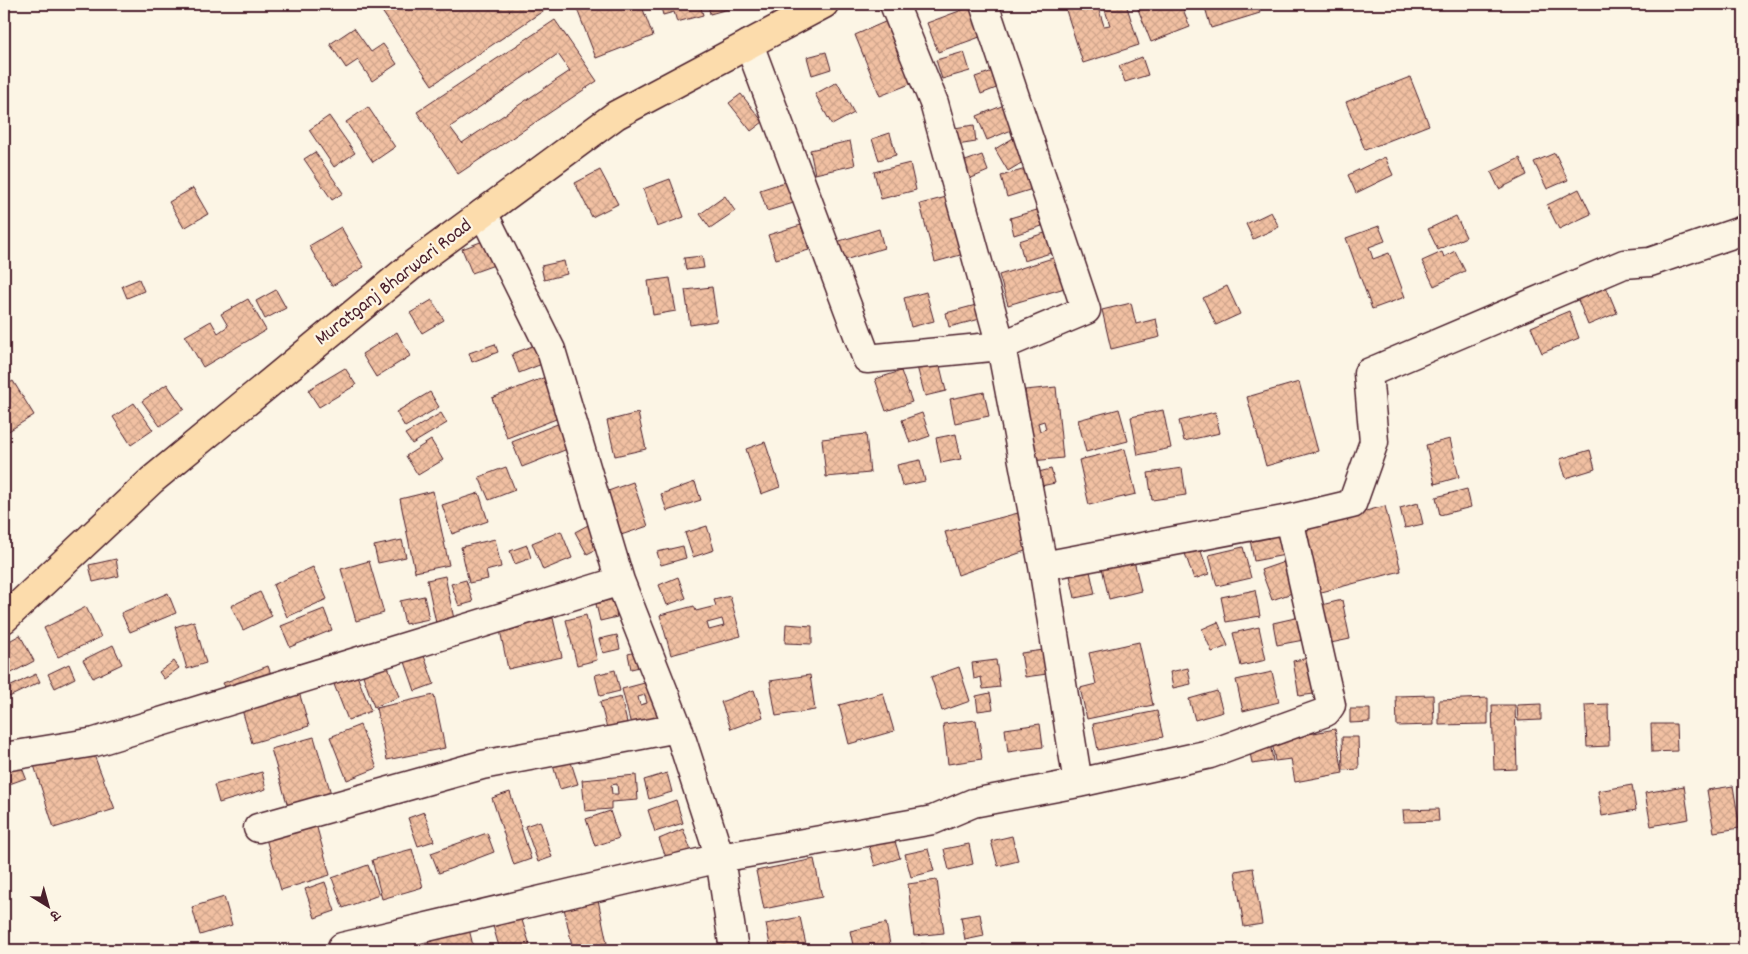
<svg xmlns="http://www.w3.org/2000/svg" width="1748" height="954" font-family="Dekko,'Playpen Sans Deva',sans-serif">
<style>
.building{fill:url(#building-cross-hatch);stroke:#4a1f2b;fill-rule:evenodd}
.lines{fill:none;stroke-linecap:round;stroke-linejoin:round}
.street-casing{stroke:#4a1f2b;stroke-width:31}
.primary-casing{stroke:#4a1f2b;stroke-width:31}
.street{stroke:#fcf5e5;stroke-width:28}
.primary{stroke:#fcdcac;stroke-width:28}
.labels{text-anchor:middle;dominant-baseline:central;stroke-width:4.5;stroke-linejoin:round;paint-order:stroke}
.street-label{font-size:20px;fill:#4a1f2b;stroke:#fcf5e5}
</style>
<defs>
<pattern id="building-cross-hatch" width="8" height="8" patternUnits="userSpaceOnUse" patternTransform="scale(1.25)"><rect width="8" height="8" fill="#f1c0a2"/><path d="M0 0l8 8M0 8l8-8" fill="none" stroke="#d0a58c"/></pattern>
</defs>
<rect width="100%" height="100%" fill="#fcf5e5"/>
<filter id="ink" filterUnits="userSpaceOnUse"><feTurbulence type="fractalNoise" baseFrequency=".02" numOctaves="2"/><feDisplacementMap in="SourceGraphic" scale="10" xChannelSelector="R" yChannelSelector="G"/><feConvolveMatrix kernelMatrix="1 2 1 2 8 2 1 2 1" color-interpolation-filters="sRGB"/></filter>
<g filter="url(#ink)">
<path class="building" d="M377,4H543L546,9L432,85Z
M575,4H641L653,36L596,58Z
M660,4H700L703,15L677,22L674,12L663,15Z
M708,4H746L710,14Z
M1064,4H1097L1104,26L1110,25L1103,4H1126L1139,45L1083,63Z
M1136,4H1181L1190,27L1151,42Z
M1204,4H1257L1260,13L1211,28Z
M970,7L980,37L938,52L927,23Z
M894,18L920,80L880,96L855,35Z
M555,20L597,81L458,174L417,112ZM558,54L570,71L462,143L450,127Z
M354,28L371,52L383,44L397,64L372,81L358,60L346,68L330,44Z
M826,52L831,69L812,75L807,57Z
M964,52L970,71L942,79L936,60Z
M1142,57L1148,75L1125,82L1119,66Z
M993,71L999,87L981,94L975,77Z
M1410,77L1429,125L1365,150L1346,102Z
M837,82L854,113L832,125L815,94Z
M741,94L763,122L751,131L729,103Z
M1009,103L1019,127L987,140L977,116Z
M368,107L395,147L373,162L346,122Z
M329,116L355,153L334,167L309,130Z
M974,125L976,142L957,145L954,128Z
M890,133L896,155L879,160L872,139Z
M1015,137L1028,159L1008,171L995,149Z
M850,141L855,165L815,174L810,150Z
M315,152L343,193L332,200L304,159Z
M1555,153L1568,180L1547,189L1534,162Z
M982,155L988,171L967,180L960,163Z
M1385,157L1393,175L1356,193L1348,175Z
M1520,158L1527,175L1499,189L1491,172Z
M910,163L916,190L881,199L874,172Z
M1033,167L1039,187L1007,197L1001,176Z
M600,170L618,204L592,217L575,183Z
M800,177L807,199L767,211L760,190Z
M670,179L684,217L657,227L643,189Z
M193,188L208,214L184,228L169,202Z
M1579,189L1591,214L1559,229L1547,205Z
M725,196L735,211L710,228L700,214Z
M950,196L964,254L935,262L920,204Z
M1037,210L1042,226L1014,235L1010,218Z
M1271,212L1279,227L1253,239L1246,224Z
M1456,216L1466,237L1438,250L1428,229Z
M801,225L809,250L776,259L768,235Z
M1379,226L1385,241L1369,247L1373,259L1389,253L1405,297L1372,309L1346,238Z
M341,227L364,267L332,286L309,246Z
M879,229L884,248L838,262L833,243Z
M1048,232L1054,252L1024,261L1019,241Z
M491,238L500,263L472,273L462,249Z
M1455,251L1465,271L1434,286L1422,261L1442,252L1444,257Z
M702,256L704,268L686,270L684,258Z
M1059,256L1068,287L1008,305L999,275Z
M564,261L567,274L544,280L541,266Z
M670,278L676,311L653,315L648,281Z
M139,279L144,291L127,298L122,286Z
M1605,284L1617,313L1588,325L1576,295Z
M1227,286L1240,314L1216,325L1203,298Z
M712,287L717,321L690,325L685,290Z
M276,290L286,308L265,319L256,301Z
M926,292L934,321L911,327L904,298Z
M248,299L266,330L203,367L185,336L211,321L218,333L228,326L221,314Z
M432,300L444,320L422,333L410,313Z
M1131,303L1136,324L1156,319L1160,337L1111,349L1102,310Z
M976,305L980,319L949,327L946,313Z
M1569,311L1579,338L1542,353L1531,327Z
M397,332L410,356L376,377L362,354Z
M540,343L547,362L519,373L512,354Z
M495,344L498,352L472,362L469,353Z
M938,358L946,391L925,396L916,363Z
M345,368L356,385L319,407L308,390Z
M901,371L912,402L886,411L875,379Z
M548,376L564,416L507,438L492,398Z
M13,381L34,415L4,434V386Z
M1299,382L1318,451L1266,466L1247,397Z
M167,384L184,409L160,426L142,401Z
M1056,387L1063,458L1032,461L1025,390ZM1044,421L1046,429L1040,431L1038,423Z
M430,392L439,407L405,427L396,412Z
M984,392L989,416L955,423L950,399Z
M134,403L153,430L131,445L113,417Z
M1119,409L1128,441L1086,452L1078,420Z
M1163,410L1171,448L1138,455L1131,417Z
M1215,412L1220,433L1184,441L1179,421Z
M441,413L447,423L412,444L405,434Z
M638,413L646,449L615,456L607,421Z
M922,413L930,436L910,443L902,420Z
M565,421L575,446L522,467L512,442Z
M866,434L870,473L826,477L822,439Z
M956,434L961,459L941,463L936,438Z
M1450,439L1459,477L1435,484L1426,445Z
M431,440L443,460L418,475L406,456Z
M765,442L780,487L761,494L746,449Z
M1125,449L1136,494L1089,505L1079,460Z
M1590,450L1595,469L1566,478L1560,459Z
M920,460L925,481L902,486L897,465Z
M506,467L515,490L489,500L479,477Z
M1182,468L1186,495L1152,500L1148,473Z
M1051,469L1055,483L1037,487L1034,473Z
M633,482L648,526L615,537L600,494Z
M695,482L701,500L667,511L661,494Z
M1467,489L1471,507L1440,515L1436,497Z
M433,491L449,565L415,572L400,499Z
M479,493L488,521L452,534L442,505Z
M1418,503L1423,524L1405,528L1400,508Z
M1385,506L1401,571L1314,594L1297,529Z
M1018,513L1028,550L958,575L945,532Z
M590,524L601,547L587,554L575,532Z
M707,526L714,550L693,557L685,533Z
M1280,528L1285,555L1254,561L1249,534Z
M561,531L572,558L543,570L532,543Z
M495,539L501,567L486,571L488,579L469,583L461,547Z
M402,540L406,557L378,563L374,546Z
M1198,543L1209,574L1194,579L1183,548Z
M527,545L531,558L515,564L510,551Z
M683,546L686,558L661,565L657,552Z
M1243,547L1251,578L1217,586L1209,555Z
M1133,556L1141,591L1109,599L1101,563Z
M116,559L119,576L93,582L89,565Z
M369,561L384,613L356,621L341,569Z
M1284,562L1295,592L1272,600L1261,570Z
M313,567L327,599L287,617L273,585Z
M1089,567L1095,594L1075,598L1069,571Z
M445,576L454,619L436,623L427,580Z
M678,577L686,598L667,605L659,585Z
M466,580L473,602L459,606L451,584Z
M1255,590L1260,616L1226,622L1221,597Z
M260,592L272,616L243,630L231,606Z
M168,593L176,613L130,632L121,613Z
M424,596L429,619L405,624L400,601Z
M730,596L741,636L671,655L660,615L694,606L696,611L716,606L714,600ZM722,619L724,626L709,630L707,623Z
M613,599L617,617L600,621L596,604Z
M1342,600L1350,639L1321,645L1313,607Z
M86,607L101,637L58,657L44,628Z
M324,609L332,630L290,647L281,626Z
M586,615L597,660L577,665L566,620Z
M1304,616L1309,639L1277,645L1273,623Z
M553,618L562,657L508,669L500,630Z
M194,621L206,663L187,669L175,627Z
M1218,622L1228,646L1212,652L1202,629Z
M786,624L812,626V644L785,643Z
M1259,627L1266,660L1241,666L1233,633Z
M20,635L34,661L4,677V644Z
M617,635L620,649L603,653L599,639Z
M1139,642L1153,705L1087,719L1080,688L1096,684L1089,653Z
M113,645L122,664L93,678L83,660Z
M644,650L648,665L631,669L628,654Z
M1044,650L1047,674L1025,677L1021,653Z
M423,653L434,684L415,691L404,659Z
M1314,657L1321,693L1299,696L1293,661Z
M385,658L399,697L374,707L360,667Z
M996,660L1000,687L983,689L981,677L974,679L972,663Z
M174,661L179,668L164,679L159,672Z
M69,664L75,678L55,688L48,674Z
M268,666L272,677L228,694L223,683Z
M959,667L970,701L942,711L931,677Z
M1188,668L1191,684L1173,688L1170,672Z
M615,670L620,691L600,696L595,675Z
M1272,672L1279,702L1243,711L1236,680Z
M356,673L371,711L348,720L333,682Z
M36,674L40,682L9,697L5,689Z
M810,675L815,710L776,716L770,681Z
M652,681L662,726L633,733L622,689ZM645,695L647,703L640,705L638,697Z
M754,690L763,717L731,729L721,702Z
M1217,691L1223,712L1195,720L1189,699Z
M299,692L309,726L252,743L242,710Z
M883,693L894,731L849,744L839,705Z
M990,693L993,709L978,711L976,696Z
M434,695L445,748L387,760L376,708Z
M1433,695L1434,725L1397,726L1396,696Z
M621,697L628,727L608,732L600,702Z
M1488,698V724L1439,725V700Z
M1541,704V720L1518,721L1517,705Z
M1608,704L1609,746L1587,747L1585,705Z
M1492,705H1515L1517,769L1494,770Z
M1350,709H1370V722L1350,723Z
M1157,711L1163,737L1098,750L1093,724Z
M976,720L982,759L948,764L943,724Z
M1040,724L1043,747L1008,752L1005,729Z
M1651,724H1676L1677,751L1652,752Z
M360,725L377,768L347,780L330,737Z
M1335,729L1343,773L1295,782L1291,759L1275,761L1272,741Z
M314,737L332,797L289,810L271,749Z
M1342,737H1358L1359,769L1343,770Z
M1270,742L1273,761L1252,764L1249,746Z
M92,750L115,809L54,828L33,762Z
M569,756L578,784L560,789L552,762Z
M19,760L26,778L4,786V764Z
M262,772L266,789L219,803L214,785Z
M667,773L672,792L649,799L644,780Z
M636,775L638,800L611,802V809L585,811L582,780ZM617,784L618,794H612L611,785Z
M1632,785L1636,810L1602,816L1598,791Z
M1684,786L1689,819L1651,826L1645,793Z
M1733,786L1740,828L1714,832L1707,790Z
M510,792L531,859L514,865L492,798Z
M676,800L683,823L655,832L648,810Z
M1438,809L1439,821L1404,822L1403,810Z
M610,811L619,838L595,846L586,819Z
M424,812L434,841L418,846L408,818Z
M314,817L330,875L281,890L264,832Z
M540,821L552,857L538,862L525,826Z
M683,829L693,856L669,865L659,839Z
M487,833L494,852L439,873L431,853Z
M1012,836L1018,861L998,866L991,841Z
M894,838L900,858L875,866L869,846Z
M969,844L973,864L949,870L944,849Z
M412,849L423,887L382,899L372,860Z
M928,849L934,871L911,877L905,854Z
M814,859L822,897L764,909L756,871Z
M368,865L379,895L343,908L332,878Z
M1253,868L1262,924L1244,927L1235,871Z
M937,880L944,933L914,936L908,884Z
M325,882L335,911L315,918L305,889Z
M224,897L232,925L200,935L192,907Z
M598,900L607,943L573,950L564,908Z
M519,911L530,945L511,950H500L491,919Z
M980,914L984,936L965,940L961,917Z
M800,917L807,950H771L766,924Z
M886,923L891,950H854L850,931Z
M469,929L474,950H430L428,940Z
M423,942L424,950H400V948Z
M921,944L954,946V950H920Z"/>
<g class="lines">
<defs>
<path id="street" d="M894,4L934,103L1001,346L1043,566L1078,783
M749,44L867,359L1001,346L1086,310L984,4
M483,213L551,350L620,581L678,728L720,858L734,950
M1043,566L1289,519L1352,504L1374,442L1368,373L1624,264L1650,262L1744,230
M4,757L95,742L620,581
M258,828L482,765L678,728
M342,947L720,858L933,820L973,803L1078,783L1210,754L1326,712L1331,705L1289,519"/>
<path id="primary" d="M4,619L152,480L415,263L616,115L824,4"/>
</defs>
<use href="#street" class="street-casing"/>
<use href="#primary" class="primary-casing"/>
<use href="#street" class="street"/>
<use href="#primary" class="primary"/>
</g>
</g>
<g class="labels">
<g class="street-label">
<text transform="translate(394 283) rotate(-38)">Muratganj Bharwari Road</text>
</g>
</g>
<rect width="1748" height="954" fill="none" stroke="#fcf5e5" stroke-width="20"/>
<rect x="10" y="10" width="1728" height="934" fill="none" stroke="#4a1f2b" stroke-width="2" filter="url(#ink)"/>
<g transform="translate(48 906) rotate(143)" stroke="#fcf5e5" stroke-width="4" paint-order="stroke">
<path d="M0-4L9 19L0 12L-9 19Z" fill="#4a1f2b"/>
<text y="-8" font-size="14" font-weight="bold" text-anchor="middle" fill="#4a1f2b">उ</text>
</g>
</svg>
